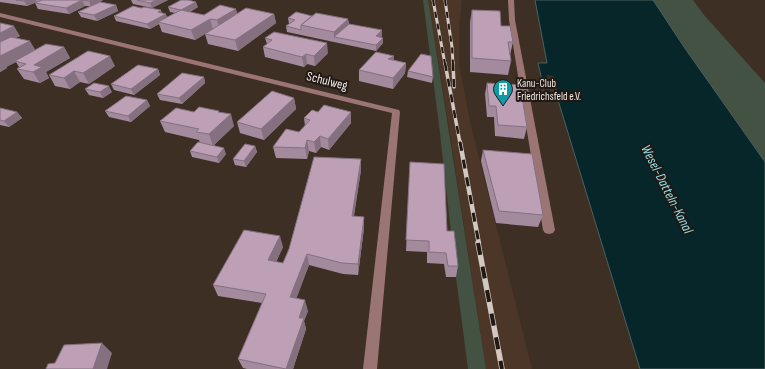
<svg xmlns="http://www.w3.org/2000/svg" width="765" height="369" font-family="'Sofia Sans Condensed',sans-serif">
<style>
.built{fill:#4b3628}
.green{fill:#435243}
.water{fill:#062629;stroke:#4c6060}
.pier{fill:#3e2f25}
.lines{fill:none;stroke-linecap:round;stroke-linejoin:round}
.minor{fill:#9b7574;fill-rule:evenodd}
.rail-far3-casing{stroke:#d3c8c1;stroke-width:3}
.rail-far2-casing{stroke:#d3c8c1;stroke-width:3.5}
.rail-far1-casing{stroke:#d3c8c1;stroke-width:4.5}
.rail-casing{stroke:#d3c8c1;stroke-width:5.5}
.rail-far3{stroke:#201914;stroke-width:2;stroke-dasharray:6;stroke-linecap:butt}
.rail-far2{stroke:#201914;stroke-width:2.5;stroke-dasharray:8;stroke-linecap:butt}
.rail-far1{stroke:#201914;stroke-width:3;stroke-dasharray:9;stroke-linecap:butt}
.rail{stroke:#201914;stroke-width:4;stroke-dasharray:12;stroke-linecap:butt}
.wall{fill:#a38a9d}
.shaded-wall{fill:#84707f}
.building{fill:#bda0b6;stroke:#84707f}
.labels{text-anchor:middle;dominant-baseline:central;stroke-width:4;stroke-linejoin:round;paint-order:stroke}
.far-poi-label{font-size:11px;fill:#f1e7e1;stroke:#201914;text-anchor:start}
.street-label{font-size:13px;fill:#f1e7e1;stroke:#201914}
.water-label{font-size:14px;font-style:italic;fill:#90dce5;stroke:#201914}
</style>
<rect width="100%" height="100%" fill="#3e2f25"/>
<path class="built" d="M428,0H462L459,29V64L470,122L532,369H486L442,83Z"/>
<path class="green" d="M423,0H428L429,5L486,369H468L456,277L440,133Z
M653,0H693L704,15L765,83V162L684,47Z"/>
<path class="water" d="M535,0H653L684,47L765,162V369H640L558,100L546,98L538,63H547Z"/>
<path class="pier" d="M547,75L554,76L558,94L550,93V91L544,90L543,86H549L548,81H542L541,78H547Z"/>
<g class="lines">
<path class="minor" d="M508,0H514L515,20L555,230L553,233L549,234L545,233L543,230L509,20Z
M0,13L399,110L400,112L377,369H363L392,113L0,17Z"/>
<defs>
<path id="rail-far3" d="M433,0L445,64
M445,0L452,47L453,64"/>
<path id="rail-far2" d="M445,63L460,143
M453,63L454,87"/>
<path id="rail-far1" d="M460,142L479,244"/>
<path id="rail" d="M478,243L502,369"/>
</defs>
<use href="#rail-far3" class="rail-far3-casing"/>
<use href="#rail-far2" class="rail-far2-casing"/>
<use href="#rail-far1" class="rail-far1-casing"/>
<use href="#rail" class="rail-casing"/>
<use href="#rail-far3" class="rail-far3"/>
<use href="#rail-far2" class="rail-far2"/>
<use href="#rail-far1" class="rail-far1"/>
<use href="#rail" class="rail"/>
</g>
<path class="wall" d="M0,0H103L100,2L116,5L118,11L97,21L81,17L78,12L90,6H85L69,14L38,9L35,3L38,2H37L27,6L0,2Z
M131,0H168L152,8L133,4Z
M168,7H198L190,12L204,15L237,13L274,14L276,23L238,51L208,44L205,34L195,40L162,32L159,24L150,29L116,21L114,16L162,13L167,17L175,13L170,12Z
M472,10L501,26L513,42L510,55L511,61L508,75L470,72V22Z
M288,18L348,19L349,24L382,36L380,37L383,43L376,51L287,32L286,26L289,24Z
M0,23L20,36L15,38L35,50L64,47L70,58L46,72L49,78L40,83L24,79L17,69L19,67L16,62L6,67L7,68L0,72Z
M265,38L328,53L315,66L307,64L304,67L265,57L263,47L267,44Z
M394,56V60L406,63L405,73L393,89L359,81V70Z
M115,66L89,84L80,82L70,89L55,86L49,75Z
M158,69L160,75L134,95L114,90L111,84Z
M408,71L433,77L432,83L407,77Z
M204,77L205,83L182,104L160,100L157,94Z
M487,83L527,127L524,139L495,136L494,117H487L485,94Z
M85,89L112,92L103,98L89,95Z
M294,98L296,109L264,140L240,133L237,122Z
M147,100L150,106L131,122L109,117L105,111Z
M0,108L17,112L22,118L9,127L0,125Z
M194,112H220L234,126L214,145L226,154L219,163L192,157L190,151L200,143L199,140L165,132L160,121Z
M318,112H351V123L329,150L321,147L316,153L309,151L307,159L276,158L273,147L299,132L305,126L304,118Z
M255,146L257,152L246,167L235,165L233,159Z
M483,150L543,215L538,227L496,223L481,161Z
M361,159V170L354,216L364,217V228L358,275L343,274L309,265L296,298L308,311L304,321L306,329L293,369H247L243,368L238,359L262,303L218,296L213,285L283,247L276,262L283,263Z
M410,162L447,231L458,266L456,277H446L444,264L427,263V252L406,251Z"/>
<path class="shaded-wall" d="M26,0H36L37,2L27,6L24,1Z
M82,0L85,6L69,14L66,8Z
M91,0H103L91,7L89,1Z
M156,0H168L152,8L150,3Z
M196,2L198,7L183,15L181,10Z
M116,5L118,11L97,21L94,15Z
M236,9L239,18L220,30L217,20Z
M161,10L163,15L166,14L168,19L158,22L159,24L150,29L147,24L158,12Z
M274,14L276,23L238,51L235,40Z
M210,19L213,29L195,40L191,30Z
M348,19L349,29L334,37V32Z
M14,26L20,36L0,46V33Z
M382,30V36L376,42V36Z
M383,38V43L376,51V45Z
M30,41L36,51L15,61L16,62L6,67L7,68L0,72V56Z
M327,43L328,53L315,66L314,56Z
M64,47L70,58L46,72L49,78L40,83L33,72L34,65Z
M306,54L307,64L304,67L302,57Z
M110,56L115,66L89,84L83,73Z
M394,56V66L388,59Z
M406,63L405,73L393,89V78Z
M158,69L160,75L134,95L131,89Z
M74,71L80,82L70,89L64,78Z
M204,77L205,83L182,104L179,98Z
M109,86L112,92L103,98L100,92Z
M294,98L296,109L264,140L261,129Z
M147,100L150,106L131,122L128,116Z
M17,112L22,118L9,127L4,121Z
M351,112V123L329,150L328,139Z
M231,114L234,126L213,146L209,134Z
M320,136L321,147L316,153L314,142Z
M307,140L309,151L307,159L305,148Z
M255,146L257,152L246,167L244,161Z
M224,148L226,154L219,163L217,157Z
M361,159V170L352,227V216Z
M364,217V228L358,275V264Z
M280,236L283,247L272,271L268,260Z
M307,254L309,265L293,308L290,297Z
M305,300L308,311L304,321L306,329L293,369H286L299,318Z
M102,343L112,353L107,369H93Z"/>
<path class="building" d="M16,0H26L24,1Z
M42,0H91L89,1L82,0L66,8L35,3Z
M137,0H156L150,3Z
M181,0H188L196,2L181,10L168,7Z
M100,2L116,5L94,15L78,12Z
M220,5L236,9L217,20L210,19L191,30L158,22L181,10L204,15Z
M133,6L141,8L144,7L161,10L158,12L166,14L147,24L114,16Z
M246,8L274,14L235,40L205,34Z
M472,10L500,11L501,26H510L513,42H508L511,61L472,58Z
M296,12L312,16L301,25V30L286,26L295,20L288,18Z
M316,13L348,19L334,32L301,25Z
M0,23L14,26L0,33Z
M349,24L382,30L376,36L383,38L376,45L334,37Z
M274,32L327,43L314,56L306,54L302,57L263,47L272,40L265,38Z
M11,37L30,41L0,56V42Z
M46,44L64,47L34,65L42,67L33,72L17,69L26,64L15,61Z
M88,51L110,56L83,73L74,71L64,78L49,75Z
M376,52L394,56L388,59L406,63L393,78L359,70Z
M421,54L431,56L433,77L408,71Z
M138,65L158,69L131,89L111,84Z
M182,73L204,77L179,98L157,94Z
M94,83L109,86L100,92L85,89Z
M487,83L520,85L527,127L498,125L496,106H489Z
M272,91L294,98L261,129L237,122Z
M126,96L147,100L128,116L105,111Z
M324,105L351,112L328,139L320,136L314,142L307,140L305,148L273,147L286,129L299,132L310,120L304,118L312,110L318,112Z
M199,107L219,111L218,112L231,114L209,134L196,132L199,129L160,121L176,108L194,112Z
M0,108L17,112L4,121L0,120Z
M198,142L224,148L217,157L190,151Z
M245,144L255,146L244,161L233,159Z
M483,150L532,154L543,215L499,211Z
M314,157L361,159L352,216L364,217L358,264L342,263L307,254L290,297L305,300L299,318H304L286,369L238,359L266,294L213,285L244,230L280,236L268,260L283,263L289,249Z
M410,162L444,164L447,231H454L458,266H448L446,253L429,252V241L406,240Z
M102,343L93,369H46L48,364L55,363L64,345Z"/>
<defs>
<symbol id="building-pin" viewBox="-11 -11 22 30"><path d="M0 17L-7.5 6A9.5 9.5 0 1 1 7.5 6Z" fill="#0f9aa8" stroke="#201914"/><path d="M-4-6H4V6H1V3H-1V6H-4ZM-2.5-4.3h1.7v1.8h-1.7ZM.8-4.3h1.7v1.8H.8ZM-2.5-1h1.7V.8h-1.7ZM.8-1h1.7V.8H.8Z" fill="#fff"/></symbol>
</defs>
<g fill-rule="evenodd">
<use href="#building-pin" x="492" y="78" width="22" height="30"/>
</g>
<g class="labels">
<g class="far-poi-label">
<text x="517" y="83">Kanu-Club<tspan x="517" dy="13">Friedrichsfeld e.V.</tspan></text>
</g>
<g class="street-label">
<text transform="translate(327 81) rotate(14)">Schulweg</text>
</g>
<g class="water-label">
<text transform="translate(667 189) rotate(63)">Wesel-Datteln-Kanal</text>
</g>
</g>
</svg>
